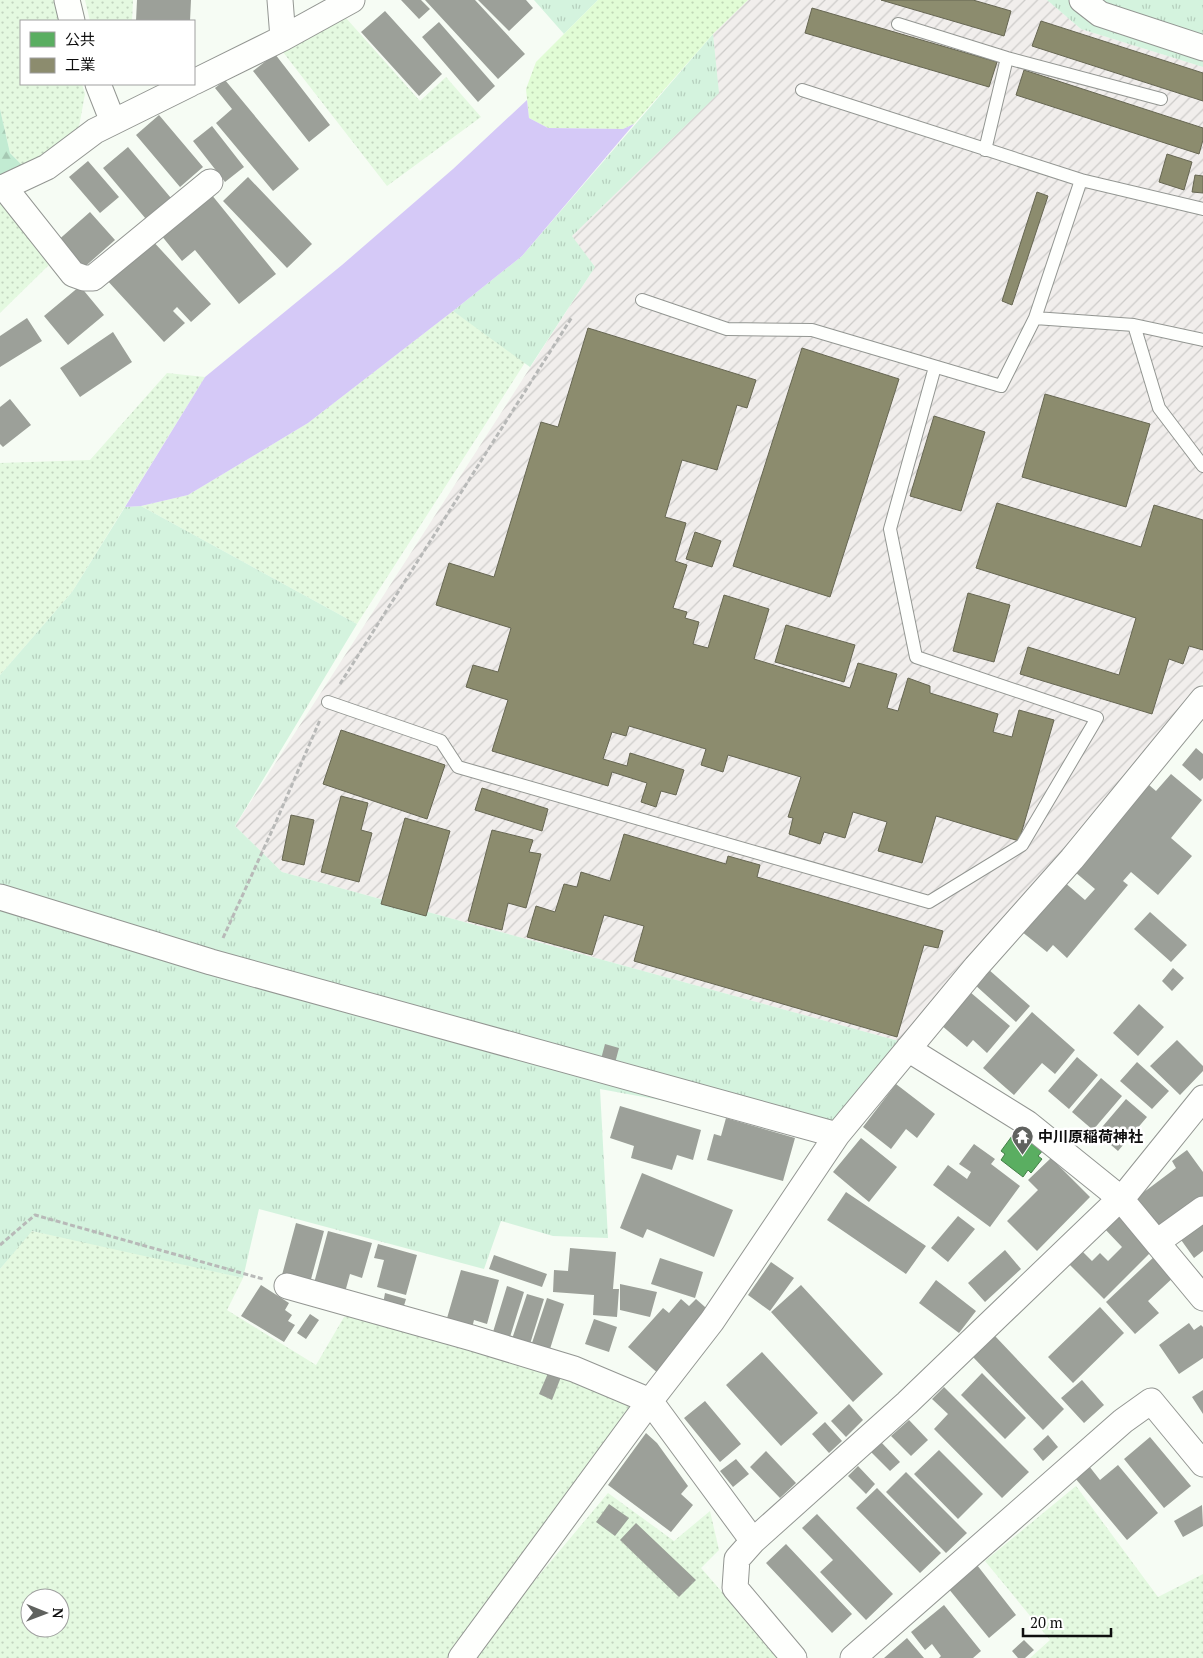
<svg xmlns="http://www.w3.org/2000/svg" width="1203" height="1658" font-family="'PT Serif','Noto Sans JP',serif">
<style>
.industrial{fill:url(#industrial-furrows)}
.farmland{fill:url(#farmland-dots);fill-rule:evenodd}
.grass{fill:url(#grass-tufts)}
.forest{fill:url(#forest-firs)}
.sand{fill:url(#sand-dots)}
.water{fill:#d5c9f7}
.public{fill:#5aae61;stroke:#447e48}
.industry{fill:#8c8c6e;stroke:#666652}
.building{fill:#9ca099}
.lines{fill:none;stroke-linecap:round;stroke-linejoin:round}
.lane-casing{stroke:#939692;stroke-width:14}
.street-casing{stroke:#939692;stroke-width:27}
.path{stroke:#b8b9b8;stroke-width:3;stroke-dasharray:5 2.5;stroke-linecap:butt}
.lane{stroke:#fefffd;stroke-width:12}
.street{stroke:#fefffd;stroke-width:25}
.labels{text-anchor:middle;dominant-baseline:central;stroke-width:5;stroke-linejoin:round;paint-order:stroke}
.poi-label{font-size:15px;font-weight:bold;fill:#0f0f0f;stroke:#fff;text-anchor:start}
</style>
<defs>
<pattern id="industrial-furrows" width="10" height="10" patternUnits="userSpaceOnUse" patternTransform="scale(1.25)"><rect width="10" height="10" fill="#f1eeec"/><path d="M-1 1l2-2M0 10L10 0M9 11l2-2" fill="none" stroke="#cdcbc9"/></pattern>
<pattern id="farmland-dots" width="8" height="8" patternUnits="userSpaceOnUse" patternTransform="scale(1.25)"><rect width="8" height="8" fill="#e4f9e0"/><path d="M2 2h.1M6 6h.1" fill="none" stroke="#c2d4bf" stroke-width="1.8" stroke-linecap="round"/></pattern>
<pattern id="grass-tufts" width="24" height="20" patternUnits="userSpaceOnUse" patternTransform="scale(1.25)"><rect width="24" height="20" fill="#d4f3de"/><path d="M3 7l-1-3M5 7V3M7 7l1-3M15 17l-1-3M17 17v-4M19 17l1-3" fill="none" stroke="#b5cfbd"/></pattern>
<pattern id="forest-firs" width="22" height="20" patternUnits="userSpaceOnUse" patternTransform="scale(1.25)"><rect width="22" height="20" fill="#c2ebd2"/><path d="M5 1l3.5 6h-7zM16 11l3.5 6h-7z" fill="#a6c8b3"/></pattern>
<pattern id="sand-dots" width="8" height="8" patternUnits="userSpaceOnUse" patternTransform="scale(1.25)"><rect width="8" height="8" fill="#e1fcd5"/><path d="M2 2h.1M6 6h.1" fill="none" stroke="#c0d7b6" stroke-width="1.8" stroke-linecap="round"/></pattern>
</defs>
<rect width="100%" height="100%" fill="#f6fcf4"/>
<path class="industrial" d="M748,0H1047L1081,29L1203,67V682L906,1043L282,872L235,826L595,267L571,236L718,93L713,34Z"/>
<path class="farmland" d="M0,0H55L62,21H21V84H82L85,94L78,132L23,166L10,153L0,109Z
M85,0H133L132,21H90Z
M346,18L420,101L446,77L481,117L387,186L279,47Z
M0,192L55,259L0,313Z
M453,311L526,361L357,624L141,506L188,495L308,423Z
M167,373L205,377L72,592L0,675V463L90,460Z
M31,1231L111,1246L243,1278L227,1310L316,1365L344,1317L353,1314L505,1353L637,1405L451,1658H0V1269ZM30,1598H60V1628H30Z
M1076,1486L1158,1597L1203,1574V1658H1030L1050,1640L985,1561Z
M608,1493L674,1541L710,1511L719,1550L701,1568L780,1658H470Z"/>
<path class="grass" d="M534,0H598L564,34Z
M1047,0H1203V67L1081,29Z
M713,34L719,93L572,236L595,267L530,367L453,311L522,256Z
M141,506L357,624L235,826L282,872L906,1043L824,1130L600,1089L608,1238L553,1236L501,1221L484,1269L259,1209L243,1278L32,1231L0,1269V675L72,592L125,507Z"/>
<path class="forest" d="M0,109L10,153L23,166L0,180Z"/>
<path class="sand" d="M598,0H748L713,34L634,124L623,129L548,128L529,118L526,89L536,62Z"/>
<path class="water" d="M527,100L529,118L548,128L623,129L634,124L522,256L453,311L308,423L188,495L141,506L125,507L205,377L342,265L453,169Z"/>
<path class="public" d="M1021,1132L1044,1149L1038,1156L1042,1159L1031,1173L1028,1170L1023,1177L1001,1160L1005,1154L1001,1151L1012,1136L1016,1139Z"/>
<path class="industry" d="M881,0H973L1011,11L1004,36Z
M812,8L997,62L989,87L805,33Z
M1041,21L1203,73V101L1032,46Z
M1024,70L1203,128V140L1199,154L1016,95Z
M1167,154L1192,162L1184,190L1159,182Z
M1195,175L1203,176V193L1192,192Z
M1037,192L1048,196L1012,305L1002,301Z
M588,328L756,380L747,408L737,405L717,470L682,460L665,517L686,523L675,561L687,565L673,608L687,612L685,618L699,622L693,644L708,648L724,595L769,609L754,659L850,688L858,663L897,674L887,708L898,711L908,678L930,686V693L998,714L993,732L1012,737L1019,710L1054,720L1019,841L936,816L922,863L878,851L887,822L853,812L845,838L824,832L820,844L789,834L793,818L788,817L801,777L728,755L723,772L701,765L706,749L629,726L626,736L612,732L603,759L627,766L630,753L684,770L676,795L661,791L656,807L641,802L647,783L612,772L608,786L492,751L508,700L466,687L473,665L498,672L511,628L436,605L449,563L494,577L541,422L558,427Z
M802,348L899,379L830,597L733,566Z
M1045,394L1150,424L1126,507L1022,477Z
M934,416L985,432L961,511L910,496Z
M997,503L1141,547L1154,505L1203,520V650L1189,646L1183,664L1169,659L1152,714L1020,674L1028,647L1119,675L1136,618L976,568Z
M695,532L721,541L712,567L686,559Z
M968,593L1010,605L994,662L953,651Z
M786,625L855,645L844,682L775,662Z
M341,730L445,765L427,819L323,784Z
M482,788L548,809L542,831L475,810Z
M341,796L368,803L361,830L372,833L359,882L321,872Z
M291,815L314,820L304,865L282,860Z
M405,818L450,831L426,916L381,904Z
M492,830L533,840L529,852L541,854L526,908L508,903L502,930L468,921Z
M624,834L726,864L728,856L760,865L757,877L943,931L938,948L924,945L897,1037L634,961L644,926L604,915L592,955L527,937L536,906L555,912L564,884L577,887L581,872L610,881Z"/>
<path class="building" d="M137,0H191L190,21H136Z
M401,0H421L430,9L419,19Z
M425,0H475L525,54L498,79Z
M478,0H526L533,8L509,31Z
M385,11L442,74L419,96L361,32Z
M439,22L495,86L478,102L422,37Z
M275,54L330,125L309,142L253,71Z
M225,80L299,169L273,191L216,123L232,109L215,88Z
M159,115L203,167L180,187L136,135Z
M212,126L244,167L225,182L193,141Z
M128,147L176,204L151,225L103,168Z
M88,161L119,197L100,213L69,177Z
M248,177L312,244L287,268L223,201Z
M211,194L276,274L239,304L195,250L182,261L161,235Z
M90,212L115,240L80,271L55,243Z
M150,238L211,304L191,322L177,307L173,311L185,323L164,342L105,278Z
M80,286L104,315L68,345L44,316Z
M27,318L42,341L0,367V336Z
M113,332L132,362L80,397L60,368Z
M10,399L31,425L3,447L0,444V407Z
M1196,748L1203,754V778L1200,781L1182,765Z
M1171,774L1202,800L1171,838L1192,856L1158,895L1131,872L1123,881L1128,885L1067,958L1053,945L1047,952L1021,931L1063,881L1085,900L1095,889L1075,872L1149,785L1156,791Z
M1150,912L1187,945L1171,962L1134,929Z
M1173,968L1184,978L1172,991L1162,981Z
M988,969L1030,1006L1016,1022L974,984Z
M970,992L1010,1026L987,1053L973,1040L967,1047L941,1025Z
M1139,1004L1164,1027L1138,1056L1113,1033Z
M1032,1012L1075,1050L1055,1074L1042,1063L1014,1095L983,1068Z
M1177,1040L1203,1066V1071L1180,1095L1150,1066Z
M605,1044L619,1048L615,1063L601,1059Z
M1077,1057L1098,1075L1069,1109L1048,1091Z
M1137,1062L1169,1091L1152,1109L1120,1081Z
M1101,1078L1122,1096L1093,1130L1072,1112Z
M896,1084L935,1114L917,1138L906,1129L891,1149L863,1127Z
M1126,1099L1147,1117L1118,1151L1097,1133Z
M620,1106L701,1130L693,1160L677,1155L672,1170L631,1158L634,1146L610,1138Z
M726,1118L795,1138L783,1181L707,1160L714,1134L721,1136Z
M861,1138L897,1167L869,1202L833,1172Z
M974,1144L995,1159L991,1164L1020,1186L990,1227L933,1185L948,1165L967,1179L971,1172L959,1164Z
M1187,1150L1203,1172V1199L1160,1231L1136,1198L1176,1168L1172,1161Z
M1051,1158L1090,1197L1037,1251L1007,1221L1038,1190L1028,1180Z
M642,1173L733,1210L714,1257L647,1229L643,1238L620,1228Z
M846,1192L926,1246L906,1274L827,1220Z
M1118,1211L1138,1230L1134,1234L1151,1252L1104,1299L1068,1263L1081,1250L1092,1261L1100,1253L1108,1261L1122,1247L1102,1226Z
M958,1216L975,1229L948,1262L931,1248Z
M1203,1219V1251L1194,1258L1179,1237Z
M296,1223L324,1231L310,1283L282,1275Z
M328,1231L372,1243L362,1278L350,1274L344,1296L313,1287Z
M378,1244L417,1255L406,1295L377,1287L384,1260L374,1258Z
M570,1248L616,1252L613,1289H619L617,1317L593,1315L594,1295L553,1292L554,1270L568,1271Z
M1005,1250L1021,1269L985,1302L968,1283Z
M1157,1254L1176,1275L1148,1301L1159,1313L1135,1334L1106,1302Z
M494,1255L547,1274L542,1287L489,1269Z
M660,1258L703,1272L695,1298L651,1284Z
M771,1262L794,1278L770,1311L748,1295Z
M461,1270L499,1280L487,1324L474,1320L471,1332L445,1325Z
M936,1280L976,1311L959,1333L919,1303Z
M620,1284L657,1292L650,1317L620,1310Z
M261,1285L289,1303L285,1310L292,1315L288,1321L295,1325L284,1342L241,1316Z
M801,1285L883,1374L853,1402L771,1312Z
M507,1286L524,1292L510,1337L493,1332Z
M385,1293L406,1299L403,1309L383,1304Z
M527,1294L544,1299L530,1344L512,1339Z
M547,1298L564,1304L550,1349L532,1343Z
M681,1299L689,1306L696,1299L714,1315L660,1375L628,1347L663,1308L669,1313Z
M1100,1307L1124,1333L1073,1383L1048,1357Z
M310,1314L319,1320L306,1339L297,1333Z
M594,1319L617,1327L609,1352L585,1344Z
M1189,1323L1194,1330L1201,1325L1203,1327V1358L1179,1374L1159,1345Z
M995,1336L1064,1409L1043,1430L973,1357Z
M762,1352L818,1413L781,1446L726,1385Z
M549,1371L561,1377L552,1400L539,1394Z
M982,1373L1026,1418L1005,1439L961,1395Z
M1082,1380L1104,1405L1084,1423L1061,1398Z
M944,1387L1029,1472L1002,1498L934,1429L948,1414L932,1399Z
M1203,1390V1414L1192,1397Z
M705,1401L741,1444L720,1462L684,1418Z
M849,1404L863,1420L846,1437L831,1421Z
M909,1420L928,1440L911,1456L891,1436Z
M825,1422L842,1441L829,1453L812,1434Z
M646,1433L657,1443L688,1486L681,1494L693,1505L671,1532L608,1485Z
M1048,1435L1058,1447L1043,1461L1033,1449Z
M1150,1437L1191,1486L1164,1508L1124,1459Z
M881,1442L900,1462L890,1471L871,1452Z
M939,1450L983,1494L958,1519L914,1474Z
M766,1451L796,1483L780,1498L750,1467Z
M736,1459L749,1474L733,1487L720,1471Z
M1118,1465L1158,1513L1127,1540L1075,1478L1089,1466L1100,1480Z
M858,1466L875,1484L866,1494L848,1476Z
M906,1472L967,1533L946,1553L886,1492Z
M877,1488L941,1553L920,1573L856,1508Z
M609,1504L629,1518L615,1536L596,1522Z
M1202,1505L1203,1526L1183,1537L1174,1521Z
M817,1514L893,1594L866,1620L820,1572L833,1560L802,1528Z
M636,1523L696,1580L679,1597L620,1540Z
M786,1544L852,1614L832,1633L766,1563Z
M977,1565L1016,1615L989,1638L948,1588Z
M944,1605L981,1651L973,1658H939L941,1656L932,1644L925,1650L911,1632Z
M907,1638L924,1658H884Z
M1024,1640L1034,1650L1025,1658H1018L1012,1651Z"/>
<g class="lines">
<defs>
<path id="lane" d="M898,24L1007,58L1161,99
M802,90L1081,180
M985,150L1007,58
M1203,209L1081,180L1035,318L1134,325L1203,340
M642,300L727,329L812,330L1001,386L1035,318
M1134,325L1159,408L1203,466
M328,702L441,741L458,767L929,902L1022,845L1097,718L916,657L890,529L935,367"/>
<path id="street" d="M67,0L72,21
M280,0L283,38
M1082,0L1100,14L1203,48
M194,82L283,38L352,0
M98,84L113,122
M4,187L73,274L84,278H93L210,182
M0,189L47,167L95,131L190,84
M0,897L211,962L837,1135
M908,1049L1027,1123L1120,1198L1203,1298
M1157,1242L1203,1209
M287,1286L472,1338L574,1369L650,1401L753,1541
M461,1658L650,1401L712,1321L837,1135L976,967L1072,859L1203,699
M794,1658L735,1588L737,1559L753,1541L907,1403L1128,1191L1203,1098
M853,1658L1123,1421L1151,1401L1203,1464"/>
</defs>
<use href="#lane" class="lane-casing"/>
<use href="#street" class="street-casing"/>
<path class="path" d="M340,684L572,317
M223,938L275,824L320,720
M0,1245L35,1215L263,1279"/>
<use href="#lane" class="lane"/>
<use href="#street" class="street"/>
</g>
<defs>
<symbol id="temple-pin" viewBox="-11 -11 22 30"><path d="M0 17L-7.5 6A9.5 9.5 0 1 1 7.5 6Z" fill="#60625f" stroke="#fff"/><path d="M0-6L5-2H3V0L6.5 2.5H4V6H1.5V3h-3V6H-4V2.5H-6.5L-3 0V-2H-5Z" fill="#fff"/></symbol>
</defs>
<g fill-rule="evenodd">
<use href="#temple-pin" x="1010" y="1124" width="25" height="34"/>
</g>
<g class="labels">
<g class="poi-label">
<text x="1038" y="1136">中川原稲荷神社</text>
</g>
</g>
<rect x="20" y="20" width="175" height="65" fill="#ffffff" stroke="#9f9f9f"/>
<rect x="30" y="32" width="25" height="15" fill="#5aae61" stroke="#9f9f9f"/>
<text x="65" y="45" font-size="15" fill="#0f0f0f">公共</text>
<rect x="30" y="58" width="25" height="15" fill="#8c8c6e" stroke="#9f9f9f"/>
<text x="65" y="70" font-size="15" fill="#0f0f0f">工業</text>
<g transform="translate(45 1613) rotate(91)"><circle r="24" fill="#ffffff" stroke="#9f9f9f"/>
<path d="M0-4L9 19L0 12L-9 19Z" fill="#60625f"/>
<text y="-8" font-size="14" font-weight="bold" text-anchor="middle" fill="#0f0f0f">N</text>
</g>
<path d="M1023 1628v8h88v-8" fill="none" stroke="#0f0f0f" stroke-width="2.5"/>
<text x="1030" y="1628" font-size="15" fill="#0f0f0f" stroke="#ffffff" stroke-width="4" paint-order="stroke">20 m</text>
</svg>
